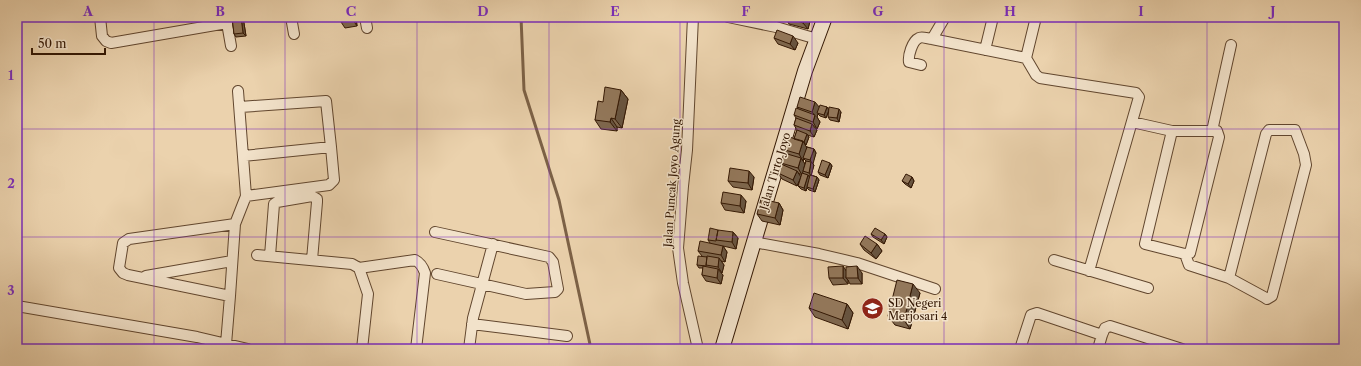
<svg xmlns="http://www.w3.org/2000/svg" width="1361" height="366" font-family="'Libre Caslon Text',serif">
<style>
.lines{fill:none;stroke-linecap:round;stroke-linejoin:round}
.stream{stroke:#7c6146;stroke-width:3}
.street-casing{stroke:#61462e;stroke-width:12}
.secondary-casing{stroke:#331703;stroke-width:16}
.street{stroke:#f2e2ca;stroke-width:10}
.secondary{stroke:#f2e2ca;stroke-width:14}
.wall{fill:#7e674e;stroke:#331703;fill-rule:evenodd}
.shaded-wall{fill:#675440;stroke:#331703}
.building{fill:#93785b;stroke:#331703}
.grid{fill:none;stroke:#7b2cbf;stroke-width:1;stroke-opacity:0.55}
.labels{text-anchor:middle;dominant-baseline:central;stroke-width:3;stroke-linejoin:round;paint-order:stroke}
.street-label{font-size:11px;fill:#331703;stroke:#f2e2ca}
.poi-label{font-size:11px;fill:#331703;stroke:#f2e2ca;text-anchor:start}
.neatline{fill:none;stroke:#7b2cbf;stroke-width:1.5}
.grid-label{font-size:13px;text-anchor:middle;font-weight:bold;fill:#7b2cbf}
</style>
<rect width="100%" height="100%" fill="#ebd2ad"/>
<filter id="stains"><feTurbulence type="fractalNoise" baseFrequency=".005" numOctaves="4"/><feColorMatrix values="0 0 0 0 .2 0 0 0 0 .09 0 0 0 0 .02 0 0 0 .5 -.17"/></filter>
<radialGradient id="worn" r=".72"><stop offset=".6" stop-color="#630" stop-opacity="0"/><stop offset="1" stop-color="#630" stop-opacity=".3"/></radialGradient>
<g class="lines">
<path class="stream" d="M521,17L524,90L559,200L591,349"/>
<defs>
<path id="street" d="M100,17L102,36L106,41L111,43L227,23L226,17
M291,17L294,34
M365,17L367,28
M693,17L687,150L683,186L678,248L683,283L698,349
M728,17L776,27L817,39
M945,17L932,39L1026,58L1036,17
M227,23L231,46
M985,50L993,17
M1026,58L1036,75L1040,78L1136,93L1139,97L1089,271
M921,65L909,62C908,56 912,41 919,38C922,36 928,39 932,39
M238,91L246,196
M240,107L326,101L331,147
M1132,122L1172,131L1145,244L1185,254L1190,253L1219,137L1217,131H1172
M1212,131L1231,45
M435,232L549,257L553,262L558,289L555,292L526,294L437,274
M754,242L819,254L857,263L935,289
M1185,254L1189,265L1229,278L1264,297L1267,299L1272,296L1306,165L1304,154L1295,130H1269L1266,134L1229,278
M257,255L352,264L359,268L415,260C421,263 423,267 425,273L416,349
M270,256L274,204L277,202L312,196L317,199V202L312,260
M1054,260L1148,288
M359,268L368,294L362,349
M146,276L232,261
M230,296L235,224L246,196L329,185L334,180L331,147L243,156
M17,306L197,337L248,349
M472,324L567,336
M226,344L230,296L128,275L123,273L119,268L123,243L129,239L235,224
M469,349L473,318L493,244
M1020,349L1031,315L1037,313L1102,335L1105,328L1110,326L1182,349
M1098,349L1102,335"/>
<path id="secondary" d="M722,349L805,71L825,17"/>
</defs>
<use href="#street" class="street-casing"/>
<use href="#secondary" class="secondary-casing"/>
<use href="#street" class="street"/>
<use href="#secondary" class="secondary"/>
</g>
<path class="wall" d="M232,17H243L246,36L236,37L234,34Z
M311,17H328L313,19Z
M340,17H356L357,26L345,28L341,22Z
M411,17H419L412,18Z
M785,17H810V18L808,17L810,21L808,29L789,24Z
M774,38L798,43L795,50L778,44Z
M621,90L628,99L622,128L617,127V131L601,129L595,120L603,102Z
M797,107L819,108L827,107L829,110L826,118L820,116L818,114L817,117L820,122L817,129L815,128L817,130L814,137L807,135L809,137L806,145H805L807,147L814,149L816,153L812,164L814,165L811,175L817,177L819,180L815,192L809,190L807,188L806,191L801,189L798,186L801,178L797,186L782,179L778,173L782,165L781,163L787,154L785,150L794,139L797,130L794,125L796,118L794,115L798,109ZM804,159L806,161L805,164L803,161ZM798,173L802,175L801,177Z
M841,112L839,122L830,120L828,117Z
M830,163L832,166L828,178L820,175L818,172Z
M754,177L752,190L733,187L728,181Z
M912,177L914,181L911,188L905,184L902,181Z
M746,201L744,213L725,210L721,203Z
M779,203L783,210L780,225L762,221L757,214Z
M733,232L738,238L736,249L723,246L727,252L725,262L721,261L724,265L722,273H721L723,275L721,284L706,281L702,275L703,268H699L697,265L702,256L698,251L710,243L708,240Z
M871,234H885L887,237L884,244L873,237Z
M860,244H877L882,251L876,259L864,250Z
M846,270L862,273V284H850L848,280V284L833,285L829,278Z
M920,293L910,329L895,325L888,316Z
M847,304L853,313L848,329L815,317L809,308Z"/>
<path class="shaded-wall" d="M241,17H243L246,36L243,33Z
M353,17H356L357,26L353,20Z
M805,17H808L810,21L808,29L803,23Z
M793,36L798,43L795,50L790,44Z
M621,90L628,99L622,128L615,119Z
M815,102L820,108L817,117L820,122L817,129L813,122L815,116L812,112Z
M827,107L829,110L826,118L824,115Z
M839,109L841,112L839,122L837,118Z
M611,118L617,127V131L610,122Z
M812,124L817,130L814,137L810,131Z
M807,134L809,137L806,145L804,142Z
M803,141L807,148L803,161L799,154Z
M814,149L816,153L813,164L810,160Z
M801,158L805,164L802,175L798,168Z
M811,162L814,165L811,176L809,173Z
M830,163L832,166L828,178L825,175Z
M749,171L754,177L752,190L748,183Z
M797,171L801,177L797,186L793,180Z
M808,175L810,178L806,191L804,188Z
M817,177L819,180L815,192L813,189Z
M912,177L914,181L911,188L908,184Z
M741,195L746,201L744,213L740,206Z
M779,203L783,210L780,225L775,218Z
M733,232L738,238L736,249L732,242Z
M885,234L887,237L884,244L881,240Z
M877,244L882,251L876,259L871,253Z
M723,246L727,252L725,262L721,255Z
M719,258L724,265L722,273L718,267Z
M843,266L847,272L846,278L848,280V284L843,278Z
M857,266L862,273V284L858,278Z
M718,269L723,275L721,284L717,278Z
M913,284L920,293L910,329L904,320Z
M847,304L853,313L848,329L842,320Z"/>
<path class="building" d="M232,17H241L243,33L234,34Z
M340,17H353V20L341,22Z
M785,17H805L803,23Z
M777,30L793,36L790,44L774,38Z
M605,87L621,90L615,119L611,118L610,122L595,120L598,101L603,102Z
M800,97L815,102L812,112L797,107Z
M820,105L827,107L824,115L817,113Z
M829,107L839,109L837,118L828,117Z
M796,108L815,115L813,122L794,115Z
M796,118L812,124L810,131L794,125Z
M797,130L807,134L804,142L794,139Z
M789,137L803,141L799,154L785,150Z
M807,147L814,149L810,160L803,158Z
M784,153L801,158L798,168L781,163Z
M822,160L830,163L825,175L818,172Z
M806,161L811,162L809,173L803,171Z
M781,164L797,171L793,180L778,173Z
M730,168L749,171L748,183L728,181Z
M802,173L808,175L804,188L798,186Z
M906,174L912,177L908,184L902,181Z
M810,175L817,177L813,189L807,187Z
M723,192L741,195L740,206L721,203Z
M761,199L779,203L775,218L757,214Z
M710,228L718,230L716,241L708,240Z
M875,228L885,234L881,240L871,234Z
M718,230L733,232L732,242L716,240Z
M865,236L877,244L871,253L860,244Z
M700,241L723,246L721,255L698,251Z
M698,256L707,257L706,266L697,265Z
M707,256L719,258L718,267L706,265Z
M703,266L718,269L717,278L702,275Z
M843,266V278H829L828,267Z
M857,266L858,278H846V267Z
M897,280L913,284L904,320L888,316Z
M814,293L847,304L842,320L809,308Z"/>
<path class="grid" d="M154,17V349M285,17V349M417,17V349M549,17V349M680,17V349M812,17V349M944,17V349M1076,17V349M1207,17V349M17,129H1344M17,237H1344"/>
<defs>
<symbol id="school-disc" viewBox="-11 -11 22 22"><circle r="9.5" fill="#8f2418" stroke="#f2e2ca"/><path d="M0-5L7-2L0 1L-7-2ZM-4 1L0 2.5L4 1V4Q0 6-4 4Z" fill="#fff"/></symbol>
</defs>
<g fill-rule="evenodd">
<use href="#school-disc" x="860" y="296" width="25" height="25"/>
</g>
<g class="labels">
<g class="street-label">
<text transform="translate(775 171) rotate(-73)">Jalan Tirto Joyo</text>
<text transform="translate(672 183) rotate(-86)">Jalan Puncak Joyo Agung</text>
</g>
<g class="poi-label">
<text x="888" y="303">SD Negeri<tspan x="888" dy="13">Merjosari 4</tspan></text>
</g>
</g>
<rect width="1361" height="366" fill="none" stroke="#ebd2ad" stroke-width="44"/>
<path d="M32 48v6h73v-6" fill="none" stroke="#331703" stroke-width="2"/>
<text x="38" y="48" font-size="12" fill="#331703" stroke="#f2e2ca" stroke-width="3" paint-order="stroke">50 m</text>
<rect x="22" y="22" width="1317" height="322" class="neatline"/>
<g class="grid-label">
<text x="88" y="16">A</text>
<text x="220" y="16">B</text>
<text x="351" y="16">C</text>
<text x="483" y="16">D</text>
<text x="615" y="16">E</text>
<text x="746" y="16">F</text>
<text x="878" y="16">G</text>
<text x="1010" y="16">H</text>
<text x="1141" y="16">I</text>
<text x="1273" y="16">J</text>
<text x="11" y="80">1</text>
<text x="11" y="188">2</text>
<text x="11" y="295">3</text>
</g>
<rect width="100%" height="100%" filter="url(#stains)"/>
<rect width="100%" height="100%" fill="url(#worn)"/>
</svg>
